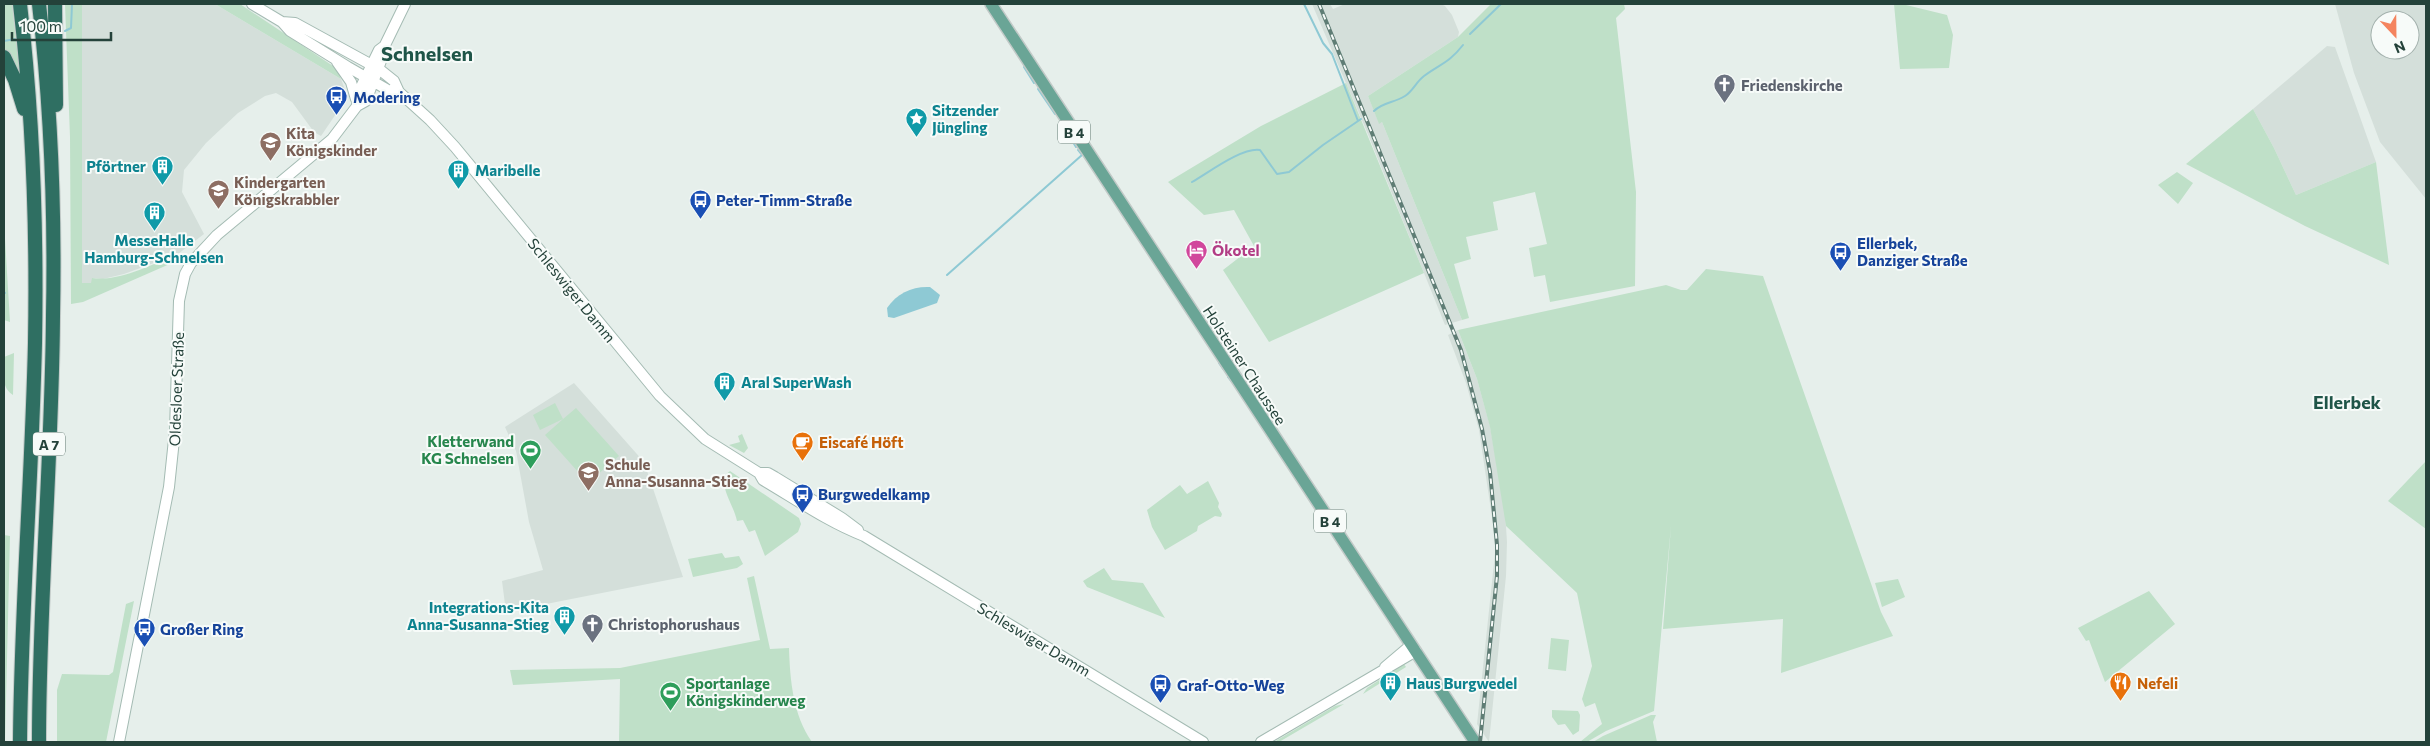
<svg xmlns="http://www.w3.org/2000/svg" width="2430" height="746" font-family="Commissioner,sans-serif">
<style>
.built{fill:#d4dfda;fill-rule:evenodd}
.green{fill:#bfe0c8}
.water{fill:#8ec9d4}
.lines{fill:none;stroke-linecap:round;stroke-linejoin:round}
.stream{stroke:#8ec9d4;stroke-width:2}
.secondary-casing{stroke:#a4bbb3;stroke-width:12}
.primary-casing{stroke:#c2cac8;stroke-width:14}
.highway-casing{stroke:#c2cac8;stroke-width:16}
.secondary{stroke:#fff;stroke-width:10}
.primary{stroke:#6aa596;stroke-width:11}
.highway{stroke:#2f6f62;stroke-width:14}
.rail-casing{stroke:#5f7d75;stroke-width:4}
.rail{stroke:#f7fbf9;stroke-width:2;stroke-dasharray:5.5;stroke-linecap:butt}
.labels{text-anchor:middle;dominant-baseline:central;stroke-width:4;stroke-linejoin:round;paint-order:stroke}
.shield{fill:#f7fbf9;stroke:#637a73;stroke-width:1}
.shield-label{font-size:14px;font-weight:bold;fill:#24423a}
.worship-label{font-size:15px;font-weight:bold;fill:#5b616d;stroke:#f7fbf9;text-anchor:start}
.transit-label{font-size:15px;font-weight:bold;fill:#164399;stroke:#f7fbf9;text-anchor:start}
.culture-label{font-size:15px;font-weight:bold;fill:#0d838f;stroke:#f7fbf9;text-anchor:start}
.education-label{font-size:15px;font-weight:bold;fill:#785e54;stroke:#f7fbf9;text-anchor:start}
.hotel-label{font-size:15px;font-weight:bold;fill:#b23c85;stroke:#f7fbf9;text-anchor:start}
.street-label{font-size:15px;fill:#24423a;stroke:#f7fbf9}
.leisure-label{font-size:15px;font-weight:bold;fill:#27864d;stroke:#f7fbf9;text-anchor:end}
.food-label{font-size:15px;font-weight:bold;fill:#c56008;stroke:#f7fbf9;text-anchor:start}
.quarter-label{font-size:18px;font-weight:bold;fill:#1f5548;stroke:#f7fbf9}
.district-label{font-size:20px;font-weight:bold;fill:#1f5548;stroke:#f7fbf9}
</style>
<rect width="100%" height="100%" fill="#e6efeb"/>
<path class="built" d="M82,4H215L341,79L345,90L344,102L321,136L314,132L292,102L276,93L265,96L238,113L206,143L184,170L182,192L204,234L178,254L124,274L103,279L93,278L92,283H82Z
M1312,4H1330L1333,9L1345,4H1441L1445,6L1452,15L1459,32L1458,37L1368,96L1379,123L1382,122L1462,320L1445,325L1367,132Z
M2335,4H2426V199L2380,142L2354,73ZM2380,20H2410V50H2380Z
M2327,46L2335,47L2376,162L2296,195L2274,148L2253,109Z
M1458,330L1477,379L1490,426L1505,512L1507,542L1506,576L1489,742L1477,724L1496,544L1479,430L1466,383L1448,335Z
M574,383L644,462L683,577L506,612L502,581L543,570L529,522L516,451L505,427Z"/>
<path class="green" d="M4,4H12L21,85L4,51Z
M65,4H82V283H91L92,278C120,282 152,264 178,254L172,263L83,302L71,304L70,137Z
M215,4H240L336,68L341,79Z
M1491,4H1624L1625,9L1616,18L1636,192L1635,286L1550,302L1545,275L1534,277L1529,248L1547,244L1535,192L1493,202L1498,230L1466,237L1471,259L1454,264L1469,318L1462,320L1382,122L1379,124L1368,96L1458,37Z
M1894,4H1902L1947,15L1953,35L1949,68L1900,69Z
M1346,83L1424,273L1269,342L1223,270L1254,246L1234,210L1204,215L1168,182L1261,126Z
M2253,109L2274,148L2296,195L2376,162L2389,265L2305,226L2186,164Z
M2177,172L2193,183L2178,204L2158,185Z
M4,222L10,322L4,320Z
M1706,269L1763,276L1881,612L1893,636L1781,673L1783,619L1663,629L1671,526L1654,711L1606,731L1587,742H1580L1602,724L1595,703L1585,707L1582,699L1592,666L1577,593L1506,526L1490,427L1477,379L1458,330L1666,285L1681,290H1687Z
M14,353L13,395C0,387 4,371 4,357Z
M555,403L563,419L576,408L619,456L588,483L545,435L563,419L540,430L533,415Z
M740,429L748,448L744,453L729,445L740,442L738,436L742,434Z
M2426,461V529L2388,501Z
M730,471L799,518L801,524L798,532L765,556L755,530L749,532L743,520L737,521C734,506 722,492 724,476Z
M1208,481L1219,503L1218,507L1222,514L1221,517L1215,516L1198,526L1197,531L1165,550L1152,527L1147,510L1180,485L1187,494Z
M4,535L10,536L5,742H4Z
M722,553L725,558L739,556L743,564L737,568L693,577L688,559Z
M1104,568L1112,580L1143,583L1165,618L1087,587L1083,581Z
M754,576L770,649L789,648C790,680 793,715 812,742H619L620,679L513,685L510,670L620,668L760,640L747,578Z
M1898,579L1905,597L1882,607L1875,583Z
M2149,591L2175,624L2105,682L2089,640L2086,641L2078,628Z
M134,601L106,742H57V690L62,674L109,675L113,672L126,604Z
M1551,638L1569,640L1566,671L1548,669Z
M1404,664L1406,667L1363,694L1367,688Z
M1344,704L1279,742H1274L1335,706Z
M1552,710L1578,711L1580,715L1579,731L1573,735L1565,724L1558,725L1552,717Z
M1651,715H1656L1653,722L1657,742H1593L1603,736Z"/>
<path class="water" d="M930,287L940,295L937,303L894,318L888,317L887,308C897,293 913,286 930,287Z"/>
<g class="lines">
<path class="stream" d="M1304,4L1323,43L1332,54L1358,121
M65,31L71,28L72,4
M1470,34L1501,4
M4,41L15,39
M1024,67L1034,83
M1038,89L1055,114
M1374,111C1383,102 1394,103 1405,96C1413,91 1416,82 1424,76C1440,64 1449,63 1463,45
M1060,121L1076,147
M1192,182C1208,173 1242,147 1260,150L1277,174L1289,172L1323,145L1361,119
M947,275L1082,155L1078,150
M4,292L5,293
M1219,363L1224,370
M1228,377L1232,382"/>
<defs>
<path id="secondary" d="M252,4L282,22L290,31L348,67L388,90L399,92
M282,22L295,23L379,69L394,81L399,92L430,120L455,147L660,396L705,439L759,473L763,480C797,500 828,522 864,536L1203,742
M337,62L351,82L356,99
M357,106V95L379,50L383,47
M759,473H768L775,477L842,518L858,530
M1385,667L1411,645
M119,742L169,487L175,430L179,301L185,274L191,263L217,235L332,139L357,106L366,101L384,53L385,45L405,4
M1261,742L1416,651"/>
<path id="primary" d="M991,4L1475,742"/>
<path id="highway" d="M20,4C33,116 37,229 35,343C32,476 21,609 20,742
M39,4C51,107 55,212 53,316C52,458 39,600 39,742
M55,4L56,105
M4,57L15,80L24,109"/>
</defs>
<use href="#secondary" class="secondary-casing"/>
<use href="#primary" class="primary-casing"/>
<use href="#highway" class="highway-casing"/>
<use href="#secondary" class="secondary"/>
<use href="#primary" class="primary"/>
<use href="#highway" class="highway"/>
<defs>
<path id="rail" d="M1319,4L1461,350L1482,429L1490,472L1497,545V576L1480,742"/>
</defs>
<use href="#rail" class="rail-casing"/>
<use href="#rail" class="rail"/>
</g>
<defs>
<symbol id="church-pin" viewBox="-11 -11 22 30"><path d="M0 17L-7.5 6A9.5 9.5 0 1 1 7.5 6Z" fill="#6b7280" stroke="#f7fbf9"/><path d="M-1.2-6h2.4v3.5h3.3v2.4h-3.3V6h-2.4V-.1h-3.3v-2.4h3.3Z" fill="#fff"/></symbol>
<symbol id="bus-pin" viewBox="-11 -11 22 30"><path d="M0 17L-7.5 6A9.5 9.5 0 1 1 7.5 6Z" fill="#1a4fb4" stroke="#f7fbf9"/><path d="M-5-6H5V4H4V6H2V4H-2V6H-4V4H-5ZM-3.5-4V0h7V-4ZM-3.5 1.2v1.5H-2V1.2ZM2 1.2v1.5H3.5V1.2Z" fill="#fff"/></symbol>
<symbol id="sight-pin" viewBox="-11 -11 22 30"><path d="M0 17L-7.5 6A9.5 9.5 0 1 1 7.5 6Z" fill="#0f9aa8" stroke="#f7fbf9"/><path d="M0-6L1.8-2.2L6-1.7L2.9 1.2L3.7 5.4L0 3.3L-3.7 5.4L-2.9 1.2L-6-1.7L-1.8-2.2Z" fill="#fff"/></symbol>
<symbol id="school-pin" viewBox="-11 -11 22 30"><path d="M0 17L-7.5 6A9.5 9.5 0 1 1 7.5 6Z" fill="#8d6e63" stroke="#f7fbf9"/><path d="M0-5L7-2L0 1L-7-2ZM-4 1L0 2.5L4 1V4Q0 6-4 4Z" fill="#fff"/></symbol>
<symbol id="building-pin" viewBox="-11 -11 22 30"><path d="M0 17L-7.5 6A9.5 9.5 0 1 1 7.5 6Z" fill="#0f9aa8" stroke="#f7fbf9"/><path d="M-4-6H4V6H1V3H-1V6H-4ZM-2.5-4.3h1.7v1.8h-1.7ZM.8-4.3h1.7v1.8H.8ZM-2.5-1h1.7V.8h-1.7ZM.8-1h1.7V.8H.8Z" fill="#fff"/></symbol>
<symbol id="hotel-pin" viewBox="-11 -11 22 30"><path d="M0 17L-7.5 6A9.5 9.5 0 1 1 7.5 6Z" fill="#d1479c" stroke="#f7fbf9"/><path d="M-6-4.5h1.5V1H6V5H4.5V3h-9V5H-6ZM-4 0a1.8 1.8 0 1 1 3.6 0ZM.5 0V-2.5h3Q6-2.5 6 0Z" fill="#fff"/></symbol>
<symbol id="cafe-pin" viewBox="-11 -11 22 30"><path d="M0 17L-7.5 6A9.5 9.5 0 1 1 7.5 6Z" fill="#e8710a" stroke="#f7fbf9"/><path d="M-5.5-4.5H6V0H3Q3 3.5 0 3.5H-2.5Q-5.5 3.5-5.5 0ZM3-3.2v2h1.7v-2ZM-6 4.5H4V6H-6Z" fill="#fff"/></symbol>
<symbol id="stadium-pin" viewBox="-11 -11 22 30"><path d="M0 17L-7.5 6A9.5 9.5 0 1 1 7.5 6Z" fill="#2e9e5b" stroke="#f7fbf9"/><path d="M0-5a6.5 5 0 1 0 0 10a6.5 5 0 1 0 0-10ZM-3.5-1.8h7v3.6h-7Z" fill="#fff"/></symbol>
<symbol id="restaurant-pin" viewBox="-11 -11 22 30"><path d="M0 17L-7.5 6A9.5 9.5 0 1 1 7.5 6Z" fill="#e8710a" stroke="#f7fbf9"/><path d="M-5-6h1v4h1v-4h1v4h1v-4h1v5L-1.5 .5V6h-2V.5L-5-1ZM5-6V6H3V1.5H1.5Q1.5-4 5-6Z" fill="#fff"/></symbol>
</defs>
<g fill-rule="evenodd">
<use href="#church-pin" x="1712" y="72" width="25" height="34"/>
<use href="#bus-pin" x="324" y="84" width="25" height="34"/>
<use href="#sight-pin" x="904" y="106" width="25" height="34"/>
<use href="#school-pin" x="258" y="130" width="25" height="34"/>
<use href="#building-pin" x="150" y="154" width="25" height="34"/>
<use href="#building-pin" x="446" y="158" width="25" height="34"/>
<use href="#school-pin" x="206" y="178" width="25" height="34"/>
<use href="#bus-pin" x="688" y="188" width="25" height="34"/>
<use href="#building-pin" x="142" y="200" width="25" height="34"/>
<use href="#hotel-pin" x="1184" y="238" width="25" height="34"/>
<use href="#bus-pin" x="1828" y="240" width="25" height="34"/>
<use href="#building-pin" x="712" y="370" width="25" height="34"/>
<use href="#cafe-pin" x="790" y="430" width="25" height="34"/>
<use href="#stadium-pin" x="518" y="438" width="25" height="34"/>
<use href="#school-pin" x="576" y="460" width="25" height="34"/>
<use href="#bus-pin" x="790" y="482" width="25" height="34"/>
<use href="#building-pin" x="552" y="604" width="25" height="34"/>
<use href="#church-pin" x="580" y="612" width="25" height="34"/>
<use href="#bus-pin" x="132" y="616" width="25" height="34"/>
<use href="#building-pin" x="1378" y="670" width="25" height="34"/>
<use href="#restaurant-pin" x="2108" y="670" width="25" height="34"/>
<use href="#bus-pin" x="1148" y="672" width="25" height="34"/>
<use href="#stadium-pin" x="658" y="680" width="25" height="34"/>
</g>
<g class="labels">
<g class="shield">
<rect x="1058" y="120.5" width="32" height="23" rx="4"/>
<rect x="33" y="432.5" width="32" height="23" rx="4"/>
<rect x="1314" y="509.5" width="32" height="23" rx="4"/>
</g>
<g class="shield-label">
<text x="1074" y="132">B 4</text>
<text x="49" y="444">A 7</text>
<text x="1330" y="521">B 4</text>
</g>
<g class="worship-label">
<text x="1741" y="85">Friedenskirche</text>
<text x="608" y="624">Christophorushaus</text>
</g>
<g class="transit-label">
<text x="353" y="97">Modering</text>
<text x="716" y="200">Peter-Timm-Straße</text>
<text x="1857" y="243">Ellerbek,<tspan x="1857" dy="17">Danziger Straße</tspan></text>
<text x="818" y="494">Burgwedelkamp</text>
<text x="160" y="629">Großer Ring</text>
<text x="1177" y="685">Graf-Otto-Weg</text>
</g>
<g class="culture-label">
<text x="932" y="110">Sitzender<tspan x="932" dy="17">Jüngling</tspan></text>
<text x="146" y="166" text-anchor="end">Pförtner</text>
<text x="475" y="170">Maribelle</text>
<text x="154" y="240" text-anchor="middle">MesseHalle<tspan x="154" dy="17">Hamburg-Schnelsen</tspan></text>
<text x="741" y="382">Aral SuperWash</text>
<text x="549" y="607" text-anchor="end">Integrations-Kita<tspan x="549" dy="17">Anna-Susanna-Stieg</tspan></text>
<text x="1406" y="683">Haus Burgwedel</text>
</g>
<g class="education-label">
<text x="286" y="133">Kita<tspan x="286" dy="17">Königskinder</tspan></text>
<text x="234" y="182">Kindergarten<tspan x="234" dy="17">Königskrabbler</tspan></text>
<text x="605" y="464">Schule<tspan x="605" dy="17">Anna-Susanna-Stieg</tspan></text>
</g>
<g class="hotel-label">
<text x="1212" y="250">Ökotel</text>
</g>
<g class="street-label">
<text transform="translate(572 290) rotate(51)">Schleswiger Damm</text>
<text transform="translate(1245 365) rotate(57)">Holsteiner Chaussee</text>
<text transform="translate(176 389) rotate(-88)">Oldesloer Straße</text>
<text transform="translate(1034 639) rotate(31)">Schleswiger Damm</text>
</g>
<g class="leisure-label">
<text x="514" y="441">Kletterwand<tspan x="514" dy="17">KG Schnelsen</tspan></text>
<text x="686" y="683" text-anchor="start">Sportanlage<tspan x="686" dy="17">Königskinderweg</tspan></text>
</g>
<g class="food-label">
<text x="819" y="442">Eiscafé Höft</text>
<text x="2137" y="683">Nefeli</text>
</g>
<g class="quarter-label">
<text x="2347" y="402">Ellerbek</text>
</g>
<g class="district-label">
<text x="427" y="53">Schnelsen</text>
</g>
</g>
<rect width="2430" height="746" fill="none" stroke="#24423a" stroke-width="10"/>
<g transform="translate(2395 35) rotate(158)"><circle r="24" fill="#f7fbf9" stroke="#a3b1ad"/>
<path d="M0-4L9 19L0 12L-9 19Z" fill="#f4845f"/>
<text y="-8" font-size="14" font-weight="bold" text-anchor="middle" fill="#24423a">N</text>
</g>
<path d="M12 32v8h99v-8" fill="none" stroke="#24423a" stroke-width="2.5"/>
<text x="20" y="32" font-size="15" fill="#24423a" stroke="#f7fbf9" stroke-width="4" paint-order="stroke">100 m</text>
</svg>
